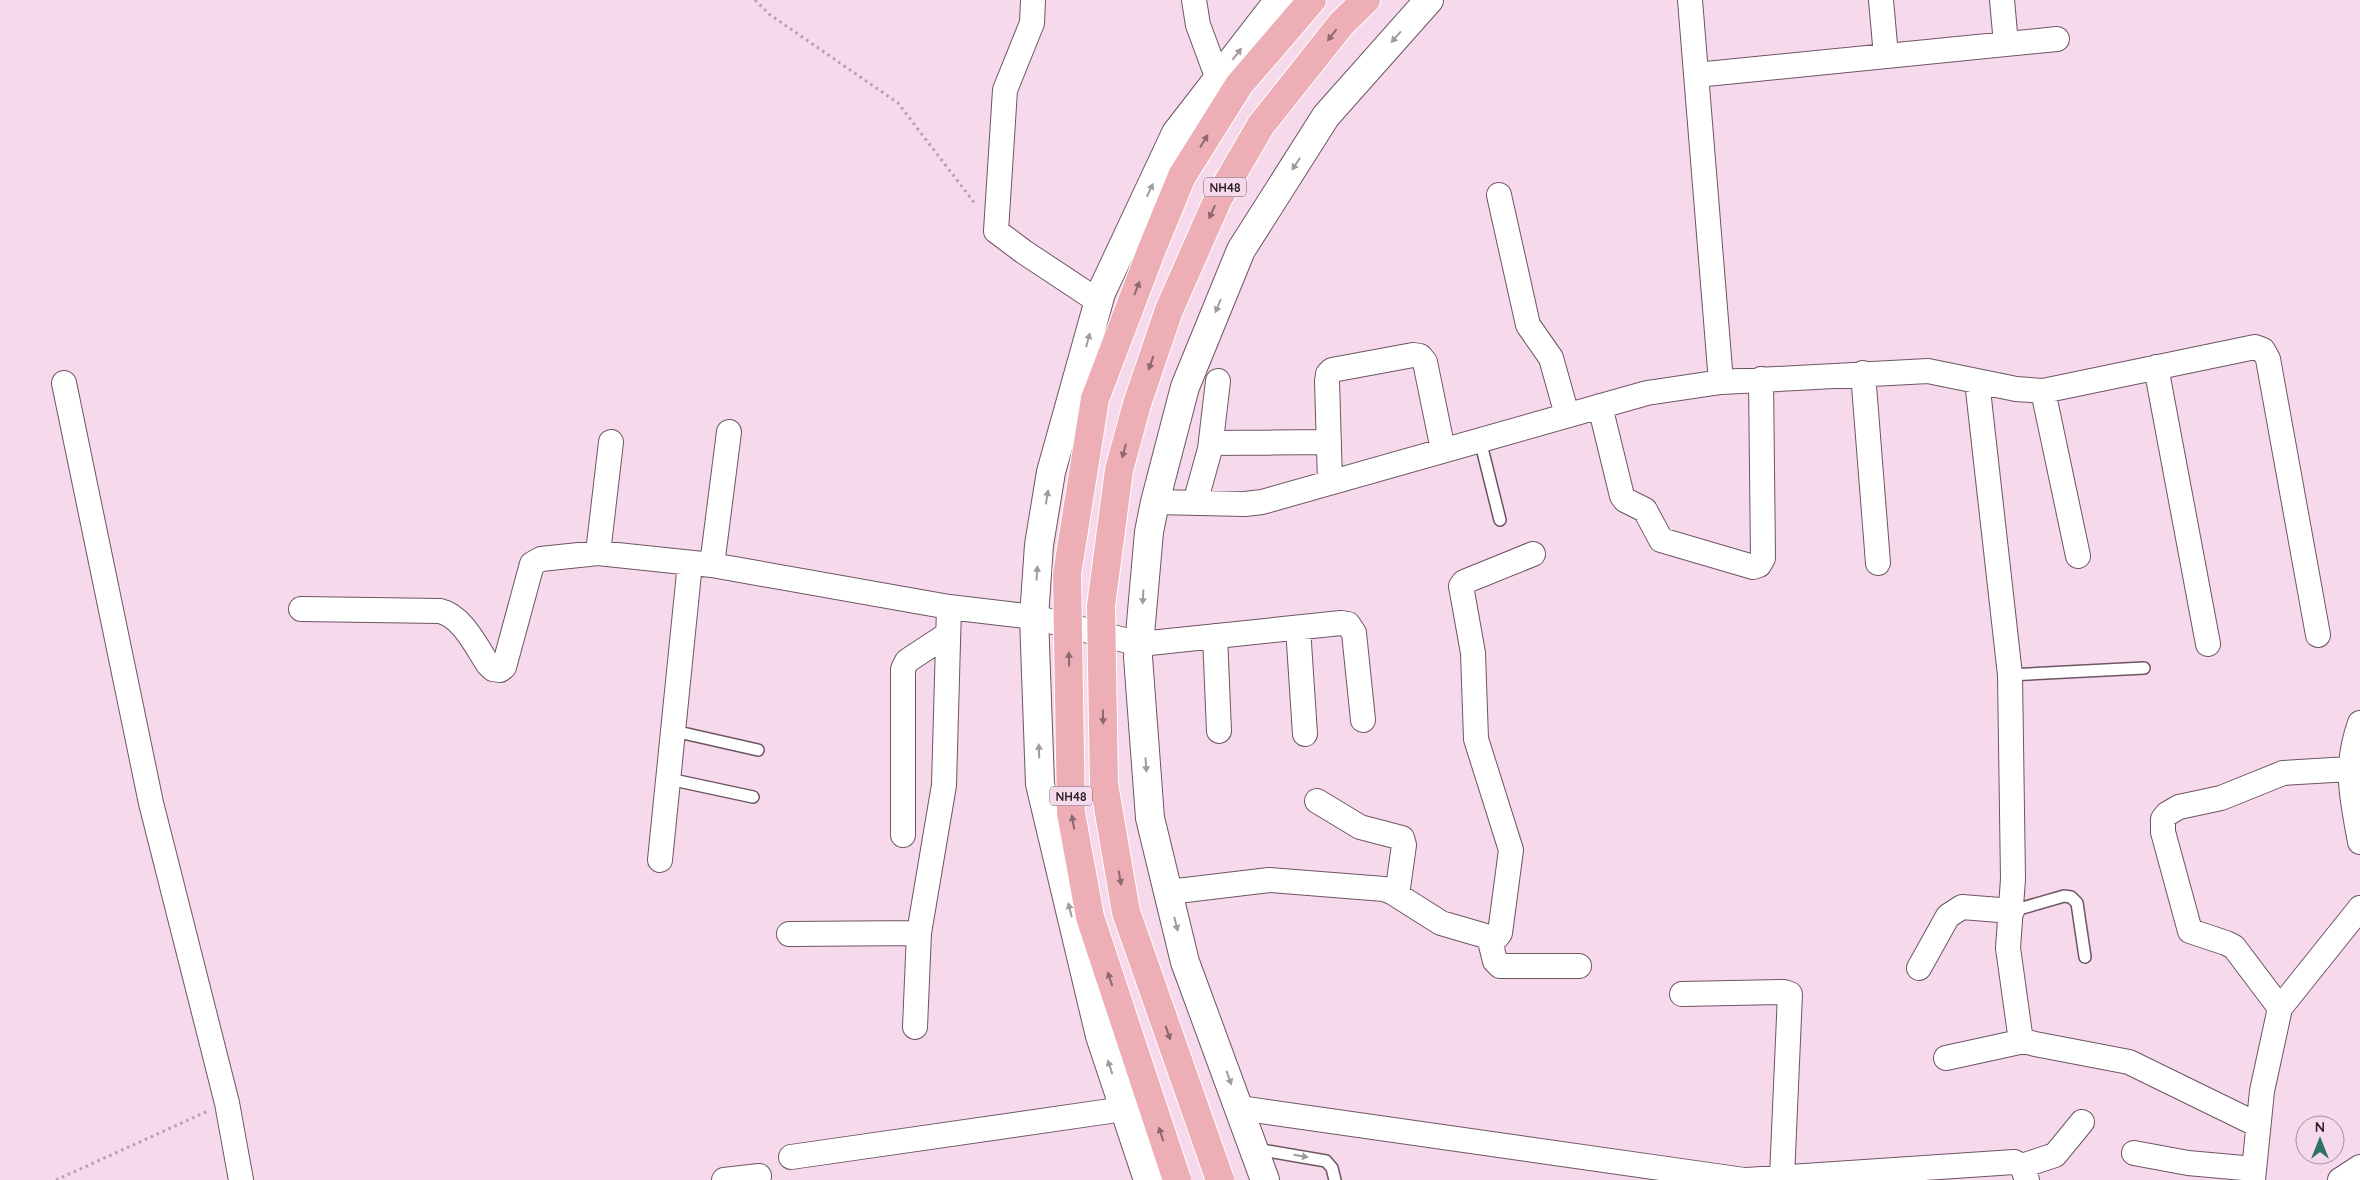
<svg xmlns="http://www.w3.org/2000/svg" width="2360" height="1180" font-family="Quicksand,sans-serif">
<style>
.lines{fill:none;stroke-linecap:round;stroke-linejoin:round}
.service-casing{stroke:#6d5564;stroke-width:14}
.minor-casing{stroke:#6d5564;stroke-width:26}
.tertiary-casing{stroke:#6d5564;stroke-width:30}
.trunk-casing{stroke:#fff;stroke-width:30}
.path{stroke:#b59fad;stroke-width:3;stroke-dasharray:2.5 4;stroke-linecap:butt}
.service{stroke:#fff;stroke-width:11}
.minor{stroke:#fff;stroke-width:24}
.tertiary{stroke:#fff;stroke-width:28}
.trunk{stroke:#eeaeb6;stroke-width:28}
.trunk-bridge-casing{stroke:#fff;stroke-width:30;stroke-linecap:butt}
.trunk-bridge{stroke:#eeaeb6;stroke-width:28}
.oneway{fill:#8d686f}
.oneway2{fill:#a09c9e}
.labels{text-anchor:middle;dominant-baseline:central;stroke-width:5;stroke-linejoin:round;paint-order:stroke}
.shield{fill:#f6d9eb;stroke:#695962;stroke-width:1}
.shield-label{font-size:12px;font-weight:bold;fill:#2c2228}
</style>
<rect width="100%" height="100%" fill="#f6d9eb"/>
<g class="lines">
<defs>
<path id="service" d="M1480,440L1500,520
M2010,675L2144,668
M674,731L758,750
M669,779L753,797
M2012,911L2064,896L2071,897L2077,903L2085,957
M1256,1149L1326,1161L1332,1168L1335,1180"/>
<path id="minor" d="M1033,0L1032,23L1005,90L996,231L1024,252L1098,301
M1194,0L1198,25L1218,79
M1690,0L1721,382
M1881,0L1886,56
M2002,0L2006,44
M1696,75L2057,39
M1499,195L1528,325L1551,358L1567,415
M2156,367L2208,644
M1863,373L1878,563
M1977,381L2010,675L2013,879L2008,948L2020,1034L2024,1041L2035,1044L2129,1062L2258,1125
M64,383L151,803L227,1103L241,1180
M2043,391L2078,556
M1600,406L1622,496L1625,500L1645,510L1661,540L1753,567L1759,565L1763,558L1761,379
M1211,443L1329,442
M1330,482L1327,381L1328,374L1332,370L1413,355L1420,356L1425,362L1443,450
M1155,502L1245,504L1262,502L1647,393L1721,382L1928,371L2016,389L2043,391L2255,347L2263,350L2268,359L2318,635
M1195,503L1210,449L1218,381
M598,553L611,442
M712,565L729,432
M301,609L440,611C462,616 476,646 488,664L493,669L500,670L504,667L532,564L541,559L598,553L712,565L949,607L1034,617L1140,644L1341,623L1348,624L1354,633L1363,720
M1298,628L1305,734
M1215,636L1219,731
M2360,723C2344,768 2352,797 2360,842
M1317,801L1360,827L1402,838L1404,845L1397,895
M903,835V669L907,661L948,634
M660,860L690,563
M1169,892L1269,880L1384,889L1392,892L1441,923L1489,937H1497L1500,933L1511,850L1476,739L1473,653L1461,586L1464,582L1533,554
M789,934L919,933
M1489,937L1495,961L1500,966H1579
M1919,968L1948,916L1962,907L2012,911
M1682,994L1784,992L1790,994L1782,1177
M2280,1008L2234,947L2226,943L2190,931L2163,832V819L2167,814L2179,807L2221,798L2283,773L2349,769
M915,1027L919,933L944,785L949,607
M1946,1058L2024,1041
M1240,1108L1744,1180
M2134,1153L2188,1163L2254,1169
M791,1157L1124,1109
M2022,1166L2055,1155L2082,1122
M724,1180L759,1176
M1746,1180L2014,1162L2022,1166L2027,1180
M2253,1180L2262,1091L2280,1008L2360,908
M2340,1180L2360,1167"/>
<path id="tertiary" d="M1148,1180L1100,1036L1040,784L1034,617L1039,545L1051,472L1101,293L1176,133L1279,0
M1265,1180L1185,962L1150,818L1138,657L1149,532L1155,502L1185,387L1241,250L1326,116L1429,0"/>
<path id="trunk" d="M1095,399L1152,249L1182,176L1239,85L1312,0
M1137,404L1169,310L1218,199L1261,125L1342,23L1366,0"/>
</defs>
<use href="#service" class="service-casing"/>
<use href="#minor" class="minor-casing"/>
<use href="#tertiary" class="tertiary-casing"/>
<use href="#trunk" class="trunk-casing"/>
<path class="path" d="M755,0L769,14L898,103L976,205
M56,1180L208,1111"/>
<use href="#service" class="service"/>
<use href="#minor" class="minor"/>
<use href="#tertiary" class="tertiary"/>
<use href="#trunk" class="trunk"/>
<defs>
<path id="trunk-bridge" d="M1095,399L1067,574L1071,813L1090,917L1177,1180
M1137,404L1119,470L1101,606L1104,784L1126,912L1220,1180"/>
</defs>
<use href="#trunk-bridge" class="trunk-bridge-casing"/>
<use href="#trunk-bridge" class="trunk-bridge"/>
</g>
<defs><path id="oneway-solid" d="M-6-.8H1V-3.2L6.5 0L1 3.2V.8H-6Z" transform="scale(1.25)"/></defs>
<g class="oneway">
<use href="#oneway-solid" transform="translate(1332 35) rotate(128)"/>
<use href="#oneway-solid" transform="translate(1204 141) rotate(-58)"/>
<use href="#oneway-solid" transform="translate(1212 212) rotate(114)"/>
<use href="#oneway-solid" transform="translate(1137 288) rotate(-69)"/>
<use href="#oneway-solid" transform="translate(1151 363) rotate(109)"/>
<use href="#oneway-solid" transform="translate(1124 451) rotate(105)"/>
<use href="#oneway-solid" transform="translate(1069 659) rotate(-91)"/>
<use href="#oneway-solid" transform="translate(1103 717) rotate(89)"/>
<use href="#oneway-solid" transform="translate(1073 822) rotate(-100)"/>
<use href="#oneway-solid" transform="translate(1120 878) rotate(80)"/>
<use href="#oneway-solid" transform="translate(1110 979) rotate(-108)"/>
<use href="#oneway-solid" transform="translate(1168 1033) rotate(71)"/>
<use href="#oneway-solid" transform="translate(1161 1134) rotate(-108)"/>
</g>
<g class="oneway2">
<use href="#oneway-solid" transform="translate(1396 37) rotate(131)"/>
<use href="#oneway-solid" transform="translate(1237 54) rotate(-52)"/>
<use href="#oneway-solid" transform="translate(1296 164) rotate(123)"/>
<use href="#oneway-solid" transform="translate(1150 190) rotate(-65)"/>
<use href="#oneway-solid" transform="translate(1218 306) rotate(112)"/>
<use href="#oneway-solid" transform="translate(1088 340) rotate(-75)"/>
<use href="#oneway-solid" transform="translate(1047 497) rotate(-81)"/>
<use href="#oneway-solid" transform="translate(1037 573) rotate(-86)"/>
<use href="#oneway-solid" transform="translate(1143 597) rotate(93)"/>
<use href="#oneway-solid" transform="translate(1039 751) rotate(-92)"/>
<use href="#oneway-solid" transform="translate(1146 765) rotate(86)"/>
<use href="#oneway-solid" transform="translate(1070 910) rotate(-104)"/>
<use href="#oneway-solid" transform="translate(1176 924) rotate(76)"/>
<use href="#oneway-solid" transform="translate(1110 1067) rotate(-108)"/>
<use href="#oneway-solid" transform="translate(1229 1078) rotate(70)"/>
<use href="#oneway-solid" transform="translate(1301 1156) rotate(9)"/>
</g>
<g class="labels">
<g class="shield">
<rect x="1204" y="177.5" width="42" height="19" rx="4"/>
<rect x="1050" y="786.5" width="42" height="19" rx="4"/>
</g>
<g class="shield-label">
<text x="1225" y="187">NH48</text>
<text x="1071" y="796">NH48</text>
</g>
</g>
<g transform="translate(2320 1140)"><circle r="24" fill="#f6d9eb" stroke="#a5909d"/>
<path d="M0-4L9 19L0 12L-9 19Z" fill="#2f7367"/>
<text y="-8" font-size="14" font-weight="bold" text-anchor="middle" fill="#2c2228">N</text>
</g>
</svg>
